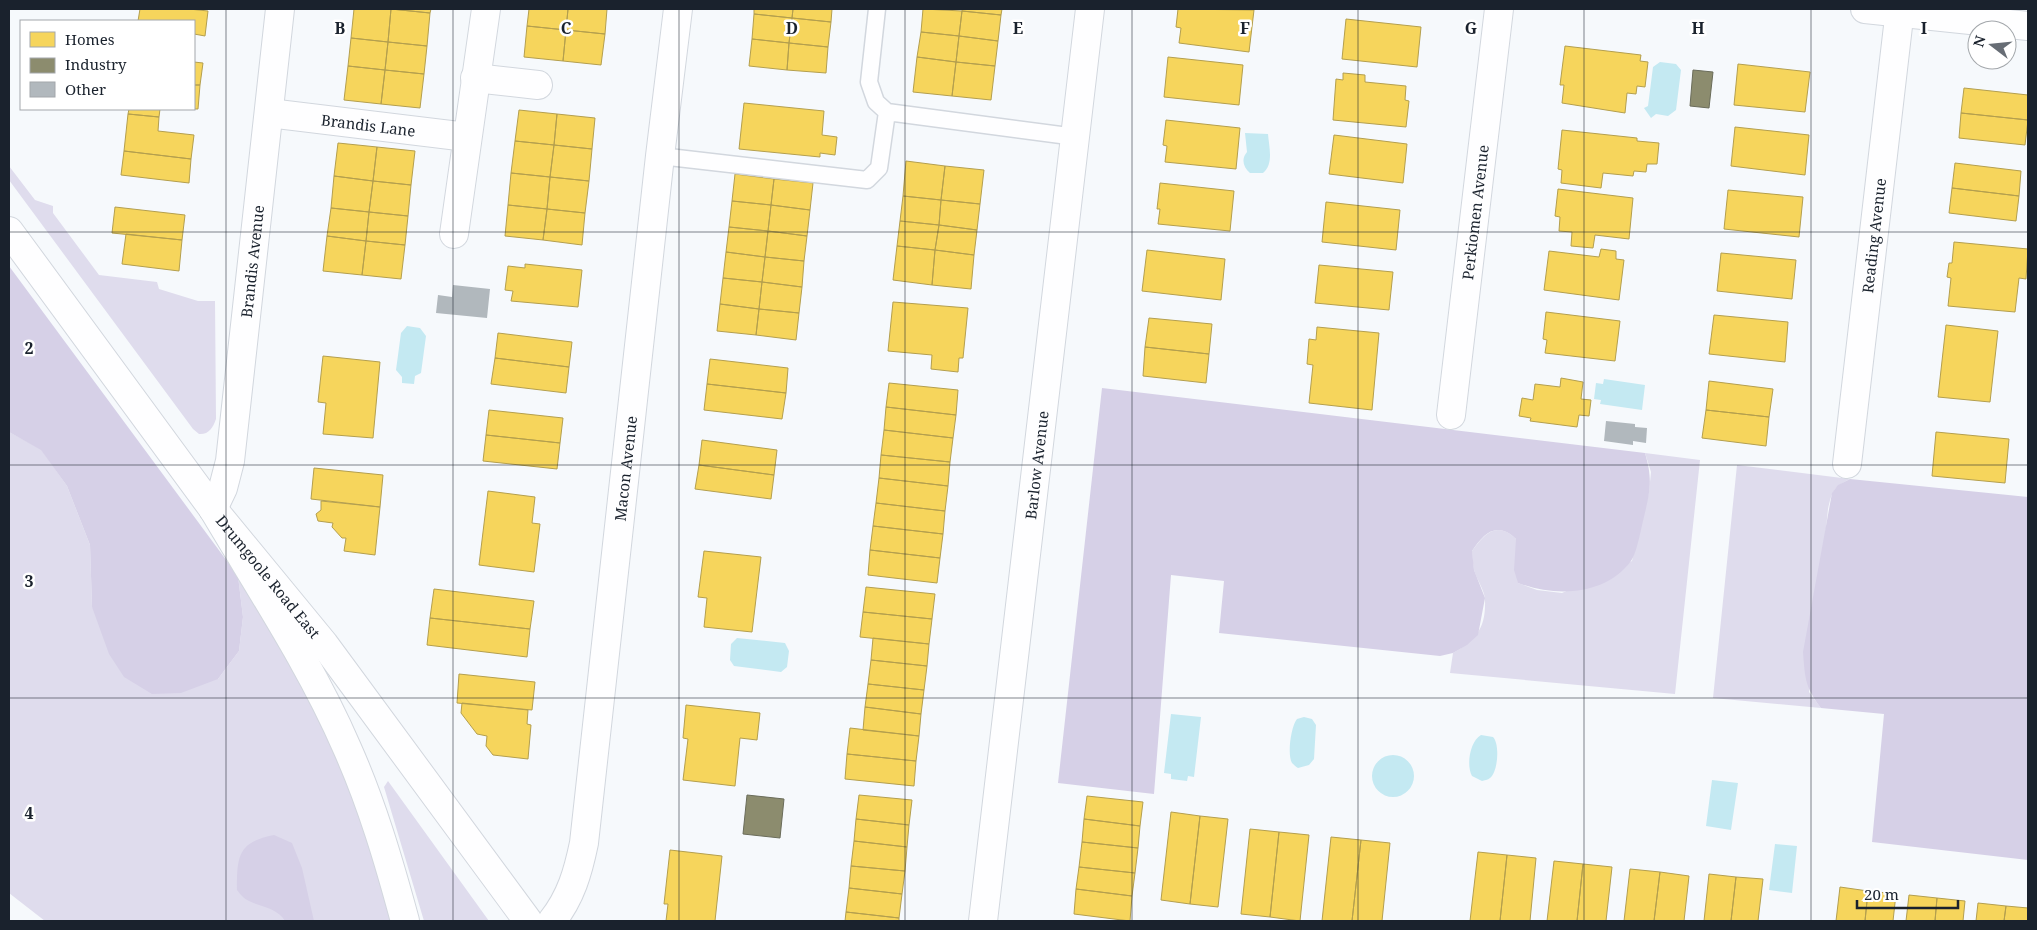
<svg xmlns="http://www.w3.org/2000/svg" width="2037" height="930" font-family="'Noto Serif',serif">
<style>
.green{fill:#dfdced}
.forest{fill:#d6d0e7}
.water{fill:#c4e9f2}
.homes{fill:#f6d55c;stroke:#b49f4e}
.industry{fill:#8c8c6e;stroke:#6a6c5a}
.building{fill:#b1b8bd}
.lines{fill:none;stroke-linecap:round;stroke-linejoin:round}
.lane-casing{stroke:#d2d7de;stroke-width:19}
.street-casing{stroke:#d2d7de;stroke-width:30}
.secondary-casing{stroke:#d2d7de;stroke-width:30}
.highway-casing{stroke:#d2d7de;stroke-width:30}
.lane{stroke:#fefeff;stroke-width:16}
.street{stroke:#fefeff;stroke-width:28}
.secondary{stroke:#fefeff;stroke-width:28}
.highway{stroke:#fefeff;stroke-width:28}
.grid{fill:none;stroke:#1a222d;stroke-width:1;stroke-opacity:0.55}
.labels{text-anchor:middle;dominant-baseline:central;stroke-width:5;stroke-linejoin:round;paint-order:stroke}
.street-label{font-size:15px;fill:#1a222d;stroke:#fff}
.grid-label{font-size:16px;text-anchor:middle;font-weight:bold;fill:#1a222d;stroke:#fff;stroke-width:5;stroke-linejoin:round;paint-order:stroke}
</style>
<rect width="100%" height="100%" fill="#f6f9fc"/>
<path class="green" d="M9,166L35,200L53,206V213L99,275L157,282L159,289L198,301H215L216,419C213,428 208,435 199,434L193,429L9,180Z
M9,432L41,449L67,486L90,545L92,607L218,679L239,651L243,617L238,576L260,606L341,755L394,921H45L9,893Z
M1645,453L1700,460L1675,694L1450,673L1453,653C1476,640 1486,628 1485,600C1485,591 1477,580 1474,570C1473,564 1472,557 1472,551C1485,533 1497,521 1516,539L1518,583L1537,590L1562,593L1632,561L1649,492L1651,472Z
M1737,465L1850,479C1833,487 1832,492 1828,509L1809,692L1821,708L1713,698Z
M388,781L489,921H424L384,787Z"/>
<path class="forest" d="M9,266L238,576L243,617L239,651L218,679L181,693L152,694L124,677L109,654L92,607L90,545L67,486L41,450L9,432Z
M1102,388L1645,453C1653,480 1650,491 1644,517C1641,528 1637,553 1631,561C1605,596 1555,597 1518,583L1514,570L1516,539C1497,521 1484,533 1472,551L1474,570L1485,598L1478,635L1467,645L1453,653L1440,656L1219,633L1224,581L1171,575L1154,794L1058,783Z
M1850,479L2028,497V860L1872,842L1884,714L1821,708C1805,687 1805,678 1803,652L1832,493L1838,485Z
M274,835L292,843L302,868L314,921H285C278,908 261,907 249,901C244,899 240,894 237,890C237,856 238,842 274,835Z"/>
<path class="water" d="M1660,62L1676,64L1681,70L1676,110L1668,116L1656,114L1651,118L1644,108L1648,106L1653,67Z
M1245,133L1268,134C1269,147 1274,164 1263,173H1250C1243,167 1241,159 1247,152Z
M407,326L420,328L426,336L421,373L415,376L414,384L402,383V377L396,370L401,333Z
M1604,379L1645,385L1642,410L1600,404L1601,400L1594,399L1596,383L1603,384Z
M737,638L785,643L789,651L787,667L781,672L734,666L730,660L731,644Z
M1171,714L1201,717L1194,777L1188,776L1187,781L1171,779V774L1164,773Z
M1304,717L1312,719L1316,725L1314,759L1309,765L1298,768C1295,766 1294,765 1292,763C1287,755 1291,726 1297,719Z
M1481,735L1493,737C1500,744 1498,772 1490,778C1488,780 1484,780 1482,781L1472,776C1466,765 1470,741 1481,735Z
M1372 776a21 21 0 1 1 42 0a21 21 0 1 1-42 0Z
M1712,780L1738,783L1731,830L1706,826Z
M1775,844L1797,846L1792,893L1769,890Z"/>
<path class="homes" d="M140,9H189L208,11L205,36L194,34V21H138Z
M354,9H391L388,42L351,38Z
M391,9H431L430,13Z
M391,9L430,13L427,46L388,42Z
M529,9H568L566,30L527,26Z
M568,9H607L605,34L566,30Z
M754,9H793L792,18L754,14Z
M793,9H832L831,22L792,18Z
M923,9L962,11L959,36L921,32Z
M962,9H1002L1001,15L962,11Z
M1178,9L1254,10L1249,52L1179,43L1181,28L1176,27Z
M962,11L1001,15L998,41L959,36Z
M754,14L792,18L789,43L752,39Z
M792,18L831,22L828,47L789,43Z
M1346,19L1421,27L1417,67L1342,59Z
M527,26L566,30L563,61L524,57Z
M566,30L605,34L601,65L563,61Z
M921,32L959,36L956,62L917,57Z
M959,36L998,41L995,66L956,62Z
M351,38L388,42L385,70L348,66Z
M752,39L789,43L787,70L749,66Z
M388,42L427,46L424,74L385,70Z
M789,43L828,47L826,73L787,70Z
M1565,46L1641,55L1640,61L1648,62L1645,87L1637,86L1636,94L1627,93L1625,113L1562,103L1564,85H1560Z
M917,57L956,62L952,96L913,92Z
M1168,57L1243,65L1239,105L1164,97Z
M194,62L203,63L200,85H194Z
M956,62L995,66L991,100L952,96Z
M1738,64L1810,72L1805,112L1734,105Z
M348,66L385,70L381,104L344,100Z
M385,70L424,74L420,108L381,104Z
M1343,73L1365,75V82L1406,86L1405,100L1409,101L1406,127L1333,120L1336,79L1343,80Z
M194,85H200L198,109H192H194Z
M1964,88L2028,95V120L1961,113Z
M744,103L824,111L822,135L837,137L835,155L820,153V157L739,149Z
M129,109H160L159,117L128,114Z
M519,110L557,114L554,145L515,141Z
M1961,113L2028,120L2025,145L1959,138Z
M128,114L159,117L158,131L194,135L191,159L124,151Z
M557,114L595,118L592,149L554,145Z
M1166,120L1240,128L1236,169L1165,162L1167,146L1163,145Z
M1735,127L1809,135L1805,175L1731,166Z
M1562,130L1637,138V141L1659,143L1657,164H1647L1646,172L1634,171L1633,176L1603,173L1601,188L1561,183L1562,170L1558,169Z
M1334,135L1407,144L1403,183L1329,174Z
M515,141L554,145L550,177L511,173Z
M338,143L377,147L373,181L334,176Z
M554,145L592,149L589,181L550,177Z
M377,147L415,151L411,185L373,181Z
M124,151L191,159L189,183L121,175Z
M906,161L945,166L941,200L903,196Z
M1955,163L2021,171L2019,196L1952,188Z
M945,166L984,170L980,204L941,200Z
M511,173L550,177L547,209L508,205Z
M735,174L774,179L771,205L732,201Z
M334,176L373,181L369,212L331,208Z
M550,177L589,181L585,213L547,209Z
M774,179L813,183L810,210L771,205Z
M373,181L411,185L408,216L369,212Z
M1160,183L1234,191L1230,231L1158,224L1160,209H1157Z
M1952,188L2019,196L2016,221L1949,213Z
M1558,189L1633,198L1629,239L1595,235L1593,248L1571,246L1572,232L1559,231L1560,217L1555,216Z
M1728,190L1803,197L1799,237L1724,229Z
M903,196L941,200L939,225L900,221Z
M941,200L980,204L977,230L939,225Z
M732,201L771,205L768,231L729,227Z
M1326,202L1400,210L1396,250L1322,242Z
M508,205L547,209L543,240L505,236Z
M771,205L810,210L807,236L768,231Z
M115,207L185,215L182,240L112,233Z
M331,208L369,212L366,241L327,236Z
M547,209L585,213L582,245L543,240Z
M369,212L408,216L405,245L366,241Z
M900,221L939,225L935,250L897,246Z
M939,225L977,230L974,255L935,250Z
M729,227L768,231L765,257L726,252Z
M768,231L807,236L804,261L765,257Z
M126,234L182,240L179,271L122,264Z
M327,236L366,241L362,275L323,271Z
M366,241L405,245L401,279L362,275Z
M1954,242L2028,249L2026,279L2019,278L2015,312L1948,306L1951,278L1947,277L1949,263H1952Z
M897,246L935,250L932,285L893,280Z
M1601,249L1616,251V259L1624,260L1619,300L1544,290L1549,251L1599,257Z
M935,250L974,255L971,289L932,285Z
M1147,250L1225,259L1221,300L1142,291Z
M726,252L765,257L762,282L723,278Z
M1721,253L1796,260L1792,299L1717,291Z
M765,257L804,261L802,287L762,282Z
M525,264L582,270L578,307L511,301L513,291L505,290L508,266L525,268Z
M1319,265L1393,272L1389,310L1315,303Z
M723,278L762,282L759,309L720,304Z
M762,282L802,287L799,313L759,309Z
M893,302L968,308L963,358H959L958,372L931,369L932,355L888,351Z
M720,304L759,309L756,335L717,331Z
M759,309L799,313L796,340L756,335Z
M1546,312L1620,321L1615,361L1545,353L1547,340L1543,339Z
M1714,315L1788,322L1785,362L1709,354Z
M1149,318L1212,324L1209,354L1145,347Z
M1946,325L1998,331L1990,402L1938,397Z
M1317,327L1379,333L1372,410L1309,403L1313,365L1307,364L1309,339L1316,340Z
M498,333L572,342L569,367L495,358Z
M1145,347L1209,354L1206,383L1143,376Z
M323,356L380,362L373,438L323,434L326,403L318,402Z
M495,358L569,367L566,393L491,384Z
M710,359L788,368L786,393L707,384Z
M1561,378L1583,382L1581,399L1591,400L1589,416L1579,415L1577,427L1530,421L1531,418L1519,416L1522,398L1533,400L1535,384L1560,387Z
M1709,381L1773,389L1769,417L1706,410Z
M889,383L958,390L956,415L886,407Z
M707,384L786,393L782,419L704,410Z
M886,407L956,415L953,438L884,430Z
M489,410L563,418L560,443L486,435Z
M1706,410L1769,417L1766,446L1702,438Z
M884,430L953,438L950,462L881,455Z
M1936,432L2009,439L2005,483L1932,476Z
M486,435L560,443L557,469L483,461Z
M702,440L777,450L774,475L699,465Z
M881,455L950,462L948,486L879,478Z
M699,465L774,475L771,499L695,489Z
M314,468L383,475L380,507L311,499Z
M879,478L948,486L945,511L876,503Z
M488,491L535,497L532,523L540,524L534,572L479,565Z
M321,501L380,507L375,555L344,551L346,538H342L332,527L333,523L318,521L316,514L321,510Z
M876,503L945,511L943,534L873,526Z
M873,526L943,534L940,558L870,550Z
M870,550L940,558L937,583L868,575Z
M704,551L761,557L752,632L704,627L707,598L698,597Z
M866,587L935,594L932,619L863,612Z
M434,589L534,601L530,629L430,618Z
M863,612L932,619L929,644L860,637Z
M430,618L530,629L527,657L427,645Z
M873,638L929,644L927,666L871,660Z
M871,660L927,666L924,690L868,684Z
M459,674L535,682L532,710L457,703Z
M868,684L924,690L921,714L865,707Z
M462,703L528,710L527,724L531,725L528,759L493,755L486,746L487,736L477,734L461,713Z
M686,705L760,713L757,740L740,738L735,786L683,780L688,739L683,738Z
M865,707L921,714L919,736L863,730Z
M850,728L919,736L916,761L847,754Z
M847,754L916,761L914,786L845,779Z
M859,795L912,800L909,825L856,819Z
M1087,796L1143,802L1140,826L1084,819Z
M1171,812L1200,816L1190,904L1161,900Z
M1200,816L1228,819L1218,907L1190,904Z
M856,819L909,825L907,847L854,841Z
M1084,819L1140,826L1138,848L1082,842Z
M1250,829L1279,832L1270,917L1241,914Z
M1279,832L1309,835L1300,921L1270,917Z
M1331,837L1361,840L1352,921H1322Z
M1361,840L1390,843L1382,921H1352Z
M854,841L907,847L905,871L851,866Z
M1082,842L1138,848L1135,873L1079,867Z
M670,850L722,856L715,921H666L668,904H664Z
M1478,852L1507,855L1500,921H1470Z
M1507,855L1536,858L1530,921H1500Z
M1554,861L1583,864L1577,921H1547Z
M1583,864L1612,867L1606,921H1577Z
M851,866L905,871L902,894L849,888Z
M1079,867L1135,873L1132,896L1076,889Z
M1630,869L1660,872L1654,921H1624Z
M1660,872L1689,876L1684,921H1654Z
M1709,874L1736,877L1731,921H1704Z
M1736,877L1763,879L1758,921H1731Z
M1840,887L1868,891L1865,921H1836Z
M849,888L902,894L899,918L846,912Z
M1076,889L1132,896L1130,921L1074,914Z
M1868,891L1896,894L1893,921H1865Z
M1909,895L1937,898L1935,921H1906Z
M1937,898L1965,901L1963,921H1935Z
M1978,903L2006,906L2004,921H1976Z
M2006,906L2028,908V921H2004Z
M846,912L899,918V921H845Z"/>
<path class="industry" d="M1693,70L1713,72L1709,108L1690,106Z
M747,795L784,799L780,838L743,834Z"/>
<path class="building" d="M453,285L490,289L487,318L436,313L438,295L452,297Z
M1606,421L1635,424V427L1647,428L1646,443L1633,441V445L1604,441Z"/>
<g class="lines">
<defs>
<path id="lane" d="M877,9L869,82L876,102L887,112L1076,137
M660,156L867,180L879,168L887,112"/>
<g id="street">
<path d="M1865,9L2028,26"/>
<path d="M475,78L538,85"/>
<path id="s1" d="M269,113L467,137"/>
<path d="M454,234L486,9"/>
<path id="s2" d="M1451,415L1499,9"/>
<path id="s3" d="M1847,464L1900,9"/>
<path id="s4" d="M213,509L223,488L230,461L280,9"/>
<path id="s5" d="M552,921C571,897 578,872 584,843L660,156L678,9"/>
<path id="s6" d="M983,921L1090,9"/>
</g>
<g id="secondary">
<path id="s7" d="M9,231L213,509L324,644L528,921"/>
</g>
<path id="highway" d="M213,509C259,587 311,665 347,748C372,804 389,862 405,921"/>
</defs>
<use href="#lane" class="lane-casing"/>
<use href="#street" class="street-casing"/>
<use href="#secondary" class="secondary-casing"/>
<use href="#highway" class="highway-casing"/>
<use href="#lane" class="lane"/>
<use href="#street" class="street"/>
<use href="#secondary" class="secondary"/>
<use href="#highway" class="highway"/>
</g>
<path class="grid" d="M226,9V921M453,9V921M679,9V921M905,9V921M1132,9V921M1358,9V921M1584,9V921M1811,9V921M9,232H2028M9,465H2028M9,698H2028"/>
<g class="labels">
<g class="street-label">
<text stroke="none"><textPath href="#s1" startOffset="100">Brandis Lane</textPath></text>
<text stroke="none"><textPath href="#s2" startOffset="204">Perkiomen Avenue</textPath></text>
<text stroke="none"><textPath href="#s3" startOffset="230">Reading Avenue</textPath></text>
<text stroke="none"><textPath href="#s4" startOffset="252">Brandis Avenue</textPath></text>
<text stroke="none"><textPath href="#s6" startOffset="459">Barlow Avenue</textPath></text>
<text stroke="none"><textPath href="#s5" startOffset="462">Macon Avenue</textPath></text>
<text stroke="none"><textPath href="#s7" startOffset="432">Drumgoole Road East</textPath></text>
</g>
</g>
<g class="grid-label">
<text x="340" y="34">B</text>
<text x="566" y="34">C</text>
<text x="792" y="34">D</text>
<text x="1018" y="34">E</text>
<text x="1245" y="34">F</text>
<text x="1471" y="34">G</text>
<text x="1698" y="34">H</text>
<text x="1924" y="34">I</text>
<text x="29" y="354">2</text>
<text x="29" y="587">3</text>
<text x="29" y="819">4</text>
</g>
<rect width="2037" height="930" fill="none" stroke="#1a222d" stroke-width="20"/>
<rect x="20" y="20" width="175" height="90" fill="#ffffff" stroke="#a3a7ab"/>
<rect x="30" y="32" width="25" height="15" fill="#f6d55c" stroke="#a3a7ab"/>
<text x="65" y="45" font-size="15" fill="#1a222d">Homes</text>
<rect x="30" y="58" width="25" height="15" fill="#8c8c6e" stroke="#a3a7ab"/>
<text x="65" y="70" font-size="15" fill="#1a222d">Industry</text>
<rect x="30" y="82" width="25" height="15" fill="#b1b8bd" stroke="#a3a7ab"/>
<text x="65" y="95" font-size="15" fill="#1a222d">Other</text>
<g transform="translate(1992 45) rotate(286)"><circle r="24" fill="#ffffff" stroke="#a3a7ab"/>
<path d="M0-4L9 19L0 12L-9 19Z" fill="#676d75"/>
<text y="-8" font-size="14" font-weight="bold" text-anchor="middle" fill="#1a222d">N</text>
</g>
<path d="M1857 900v8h101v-8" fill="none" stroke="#1a222d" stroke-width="2.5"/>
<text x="1864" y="900" font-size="15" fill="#1a222d" stroke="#ffffff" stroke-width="4" paint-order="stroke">20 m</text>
</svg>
